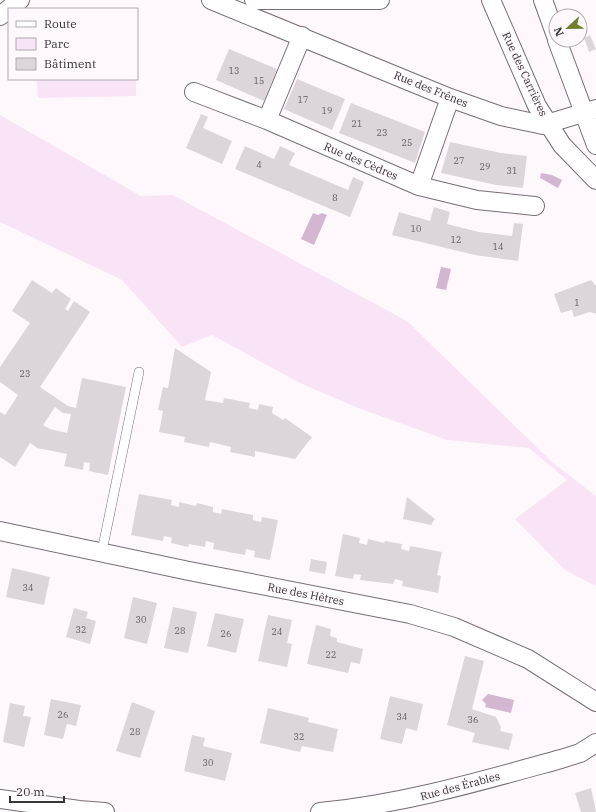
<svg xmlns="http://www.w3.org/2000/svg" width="596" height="812" font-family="'IBM Plex Serif',serif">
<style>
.green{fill:#f9e4f6}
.water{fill:#d3b6cf}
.building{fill:#dcd6db;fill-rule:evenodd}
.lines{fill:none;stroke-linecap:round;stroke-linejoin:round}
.lane-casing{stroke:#767075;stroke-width:10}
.street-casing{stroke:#767075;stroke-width:20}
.lane{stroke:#fff;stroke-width:9}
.street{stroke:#fff;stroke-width:18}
.labels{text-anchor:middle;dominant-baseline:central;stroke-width:3;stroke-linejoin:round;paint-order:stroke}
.number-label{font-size:9px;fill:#605d60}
.street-label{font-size:11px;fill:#373537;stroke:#fef8fd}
</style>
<rect width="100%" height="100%" fill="#fef8fd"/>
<path class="green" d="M37,79H136V96L38,98Z
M0,115L141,196L173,195L407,321L552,462L596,496V586L565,570L515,519L567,480L529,448L447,440L358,408L300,383L212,335L182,347L122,280L0,222Z"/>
<path class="water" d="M541,173L552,175L562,180L558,188L540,178Z
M313,213L318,215L322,213L327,215L314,245L301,239Z
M441,267L451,269L446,290L436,288Z
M488,694L514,700L511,713L485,707L486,704L482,700Z"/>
<path class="building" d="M590,35L596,49L589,52L584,38Z
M229,49L277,69L264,101L216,80Z
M297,79L345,99L332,130L284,109Z
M351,103L425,132L415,163L339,133Z
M201,114L208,117L203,128L232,141L222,164L186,148Z
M450,142L501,153L527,156L523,188L496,185L441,173Z
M245,146L274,159L280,146L295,153L289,165L348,190L353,177L364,182L350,217L235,169Z
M434,207L450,212L447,224L479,232L512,236L514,223L523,224L518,261L475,255L392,235L399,212L430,221Z
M32,280L52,293L56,288L71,299L65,309L68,311L74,301L90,312L40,387L68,406L76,408L82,378L126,387L108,475L89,471L90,463L84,462L83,470L64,466L67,454L37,448L30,443L15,467L0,457V412L5,415L18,395L0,382V367L30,323L12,311ZM55,407L63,413L71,414L67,433L50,429L43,425Z
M591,280L596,286V314L590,312L574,317L572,310L561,313L554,294Z
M175,348L211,372L205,400L223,403L224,398L250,403L249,408L258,410L259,404L273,407L272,413L283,420L285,418L312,437L295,459L255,451V457L230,452L231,447L210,442L209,447L184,442L185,437L159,432L163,411L158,410L163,387L168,388Z
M139,494L172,500L171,505L179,507V502L196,506L197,503L213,507V512L221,514L222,509L253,515V520L261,522L262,517L278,520L270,560L254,557L255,551L246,549L245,555L213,549L214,543L206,541L205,547L189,544L188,547L171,543L172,538L164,536L163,541L131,535Z
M407,497L435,519L431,525L403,519Z
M343,534L360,538L359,543L367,545L368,539L384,543L385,541L402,544L401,549L409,551L410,546L442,552L437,575L441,576L438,593L402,586L403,581L395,579L393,584L360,580L361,575L354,574L353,579L335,576Z
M311,559L327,562L325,574L309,571Z
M12,568L50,577L44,605L6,597Z
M133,597L157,603L147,644L124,638Z
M173,607L197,612L188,653L164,648Z
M74,608L88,612L86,618L96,621L90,644L66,637Z
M215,613L244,619L236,653L207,646Z
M268,615L292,620L287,643L292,644L287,667L258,661Z
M316,625L331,629L330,636L337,638V642L363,649L360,664L351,662L348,673L307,664Z
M465,656L484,661L472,709L496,717L501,727L500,731L513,734L509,750L472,742L475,733L447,725Z
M390,696L423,704L417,731L406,728L402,744L380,739Z
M51,699L81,705L76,726L67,724L63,739L44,735Z
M132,702L155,711L140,758L116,751Z
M10,703L25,706L23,716L31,717L24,747L3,742Z
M268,708L309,718L308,722L338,729L333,752L302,746L300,752L260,743Z
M192,735L205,738L203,746L232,753L225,781L184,771Z
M591,788L596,812H581L575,793Z"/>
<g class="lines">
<defs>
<path id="lane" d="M102,551L139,372"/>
<path id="street" d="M211,0L450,98L501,116L543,125L596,109
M254,0H380
M491,0L537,106L562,145L596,180
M543,0L556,36
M0,16L20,0
M557,40L596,145
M194,92L267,120L419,186L477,200L535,206
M267,120L302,36
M419,186L450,98
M0,531L189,571L410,614L454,627L528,659L596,702
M0,799L79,810L105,812
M320,812C403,804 481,781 561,759L580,753L596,743"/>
</defs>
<use href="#lane" class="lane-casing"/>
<use href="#street" class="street-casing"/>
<use href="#lane" class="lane"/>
<use href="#street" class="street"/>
</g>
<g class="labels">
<g class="number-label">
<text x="234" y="70">13</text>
<text x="259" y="80">15</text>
<text x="303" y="99">17</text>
<text x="327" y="110">19</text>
<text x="357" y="123">21</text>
<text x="382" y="132">23</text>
<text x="407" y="142">25</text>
<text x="459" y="160">27</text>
<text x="259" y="164">4</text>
<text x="485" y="166">29</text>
<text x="512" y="170">31</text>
<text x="335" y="197">8</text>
<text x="416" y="228">10</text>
<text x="456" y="239">12</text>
<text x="498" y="246">14</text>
<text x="577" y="302">1</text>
<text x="25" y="373">23</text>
<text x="28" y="587">34</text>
<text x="141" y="619">30</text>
<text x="81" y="629">32</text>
<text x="180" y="630">28</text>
<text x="277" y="631">24</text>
<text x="226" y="633">26</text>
<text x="331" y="654">22</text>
<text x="63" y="714">26</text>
<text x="402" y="716">34</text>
<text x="473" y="719">36</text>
<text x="135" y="731">28</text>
<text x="299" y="736">32</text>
<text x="208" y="762">30</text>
</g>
<g class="street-label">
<text transform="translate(525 74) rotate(65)">Rue des Carrières</text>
<text transform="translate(431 89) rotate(22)">Rue des Frênes</text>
<text transform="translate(361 161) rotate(23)">Rue des Cèdres</text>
<text transform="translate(306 594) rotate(11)">Rue des Hêtres</text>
<text transform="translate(460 786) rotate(-15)">Rue des Érables</text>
</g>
</g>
<rect x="8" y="8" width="130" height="72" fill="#fef8fd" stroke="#aeaaae"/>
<rect x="16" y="21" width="20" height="6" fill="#ffffff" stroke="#aeaaae"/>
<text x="44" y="28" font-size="12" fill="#373537">Route</text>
<rect x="16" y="38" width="20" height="12" fill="#f9e4f6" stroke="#aeaaae"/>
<text x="44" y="48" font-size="12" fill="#373537">Parc</text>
<rect x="16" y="58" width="20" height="12" fill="#dcd6db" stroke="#aeaaae"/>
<text x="44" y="68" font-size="12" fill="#373537">Bâtiment</text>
<g transform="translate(568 28) rotate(248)"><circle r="19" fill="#fef8fd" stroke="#aeaaae"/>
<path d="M0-3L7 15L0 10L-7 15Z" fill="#6e7f2e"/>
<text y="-6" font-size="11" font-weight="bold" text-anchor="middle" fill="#373537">N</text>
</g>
<path d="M10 796v6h54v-6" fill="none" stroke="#373537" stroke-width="2"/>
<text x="16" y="796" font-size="12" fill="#373537" stroke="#fef8fd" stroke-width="3" paint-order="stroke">20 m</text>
</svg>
